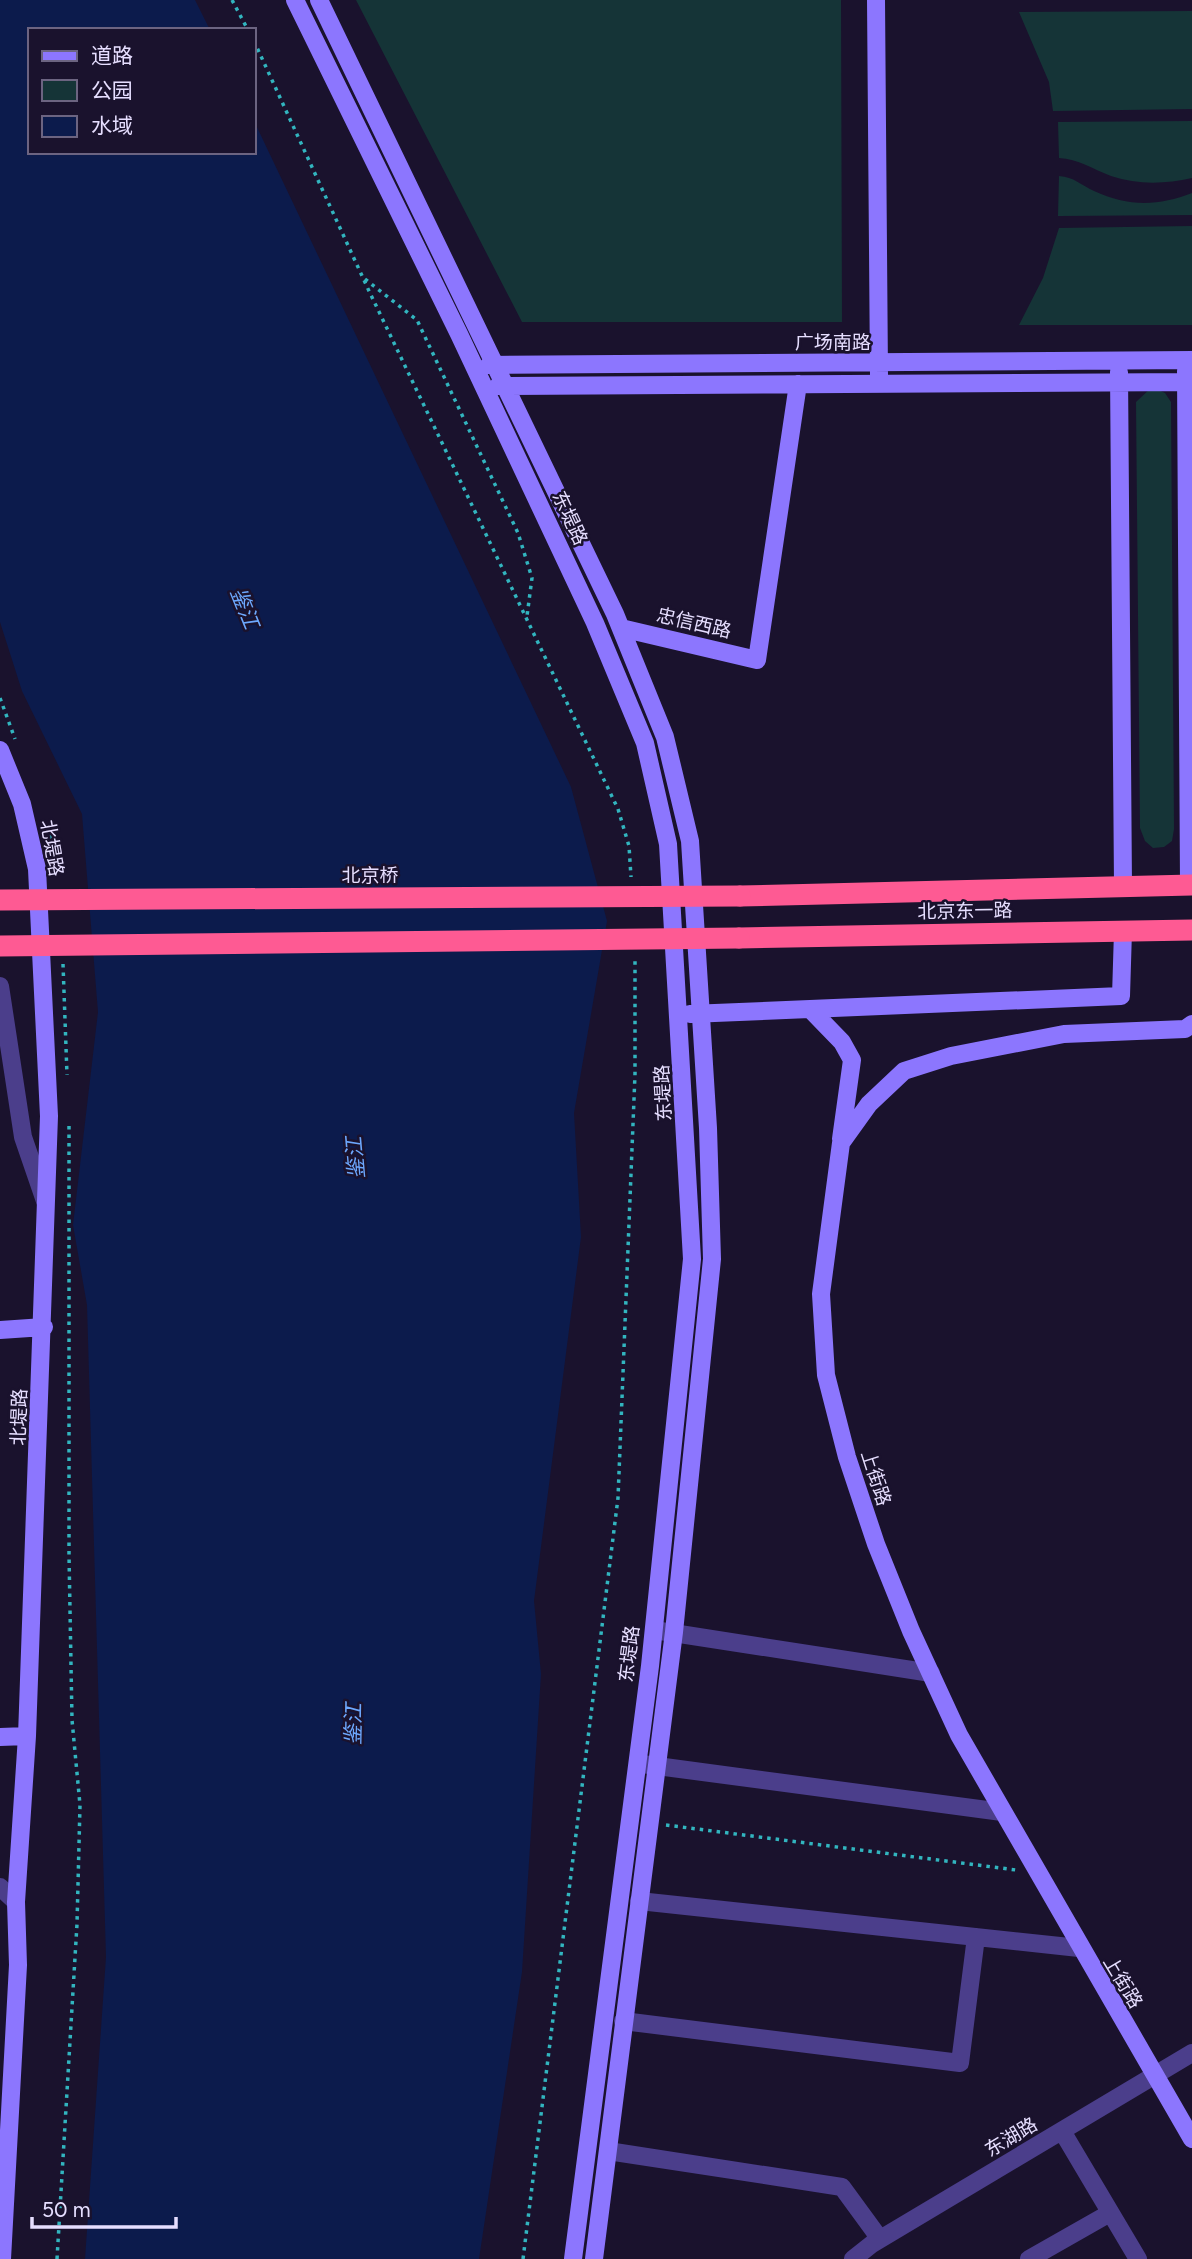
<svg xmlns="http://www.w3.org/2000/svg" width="1192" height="2259" font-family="Figtree,'Noto Sans SC',sans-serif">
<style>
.green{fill:#153437}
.water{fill:#0c1b4c}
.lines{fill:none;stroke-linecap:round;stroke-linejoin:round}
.path{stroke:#32b5bf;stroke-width:3.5;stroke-dasharray:3.5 5;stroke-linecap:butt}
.street{stroke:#4b3e8b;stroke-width:18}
.secondary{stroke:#8c76fe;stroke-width:18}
.highway{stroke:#fe5a93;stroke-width:21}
.highway-bridge{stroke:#fe5a93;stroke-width:21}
.labels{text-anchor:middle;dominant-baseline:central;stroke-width:5;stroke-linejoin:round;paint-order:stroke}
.street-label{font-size:19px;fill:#e6deff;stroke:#1a122d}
.water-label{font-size:21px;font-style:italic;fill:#6da8fe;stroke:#1a122d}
</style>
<rect width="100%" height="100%" fill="#1a122d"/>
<path class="green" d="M356,0H841L842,322H522Z
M1192,11V109L1053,111L1049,82L1019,12Z
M1192,121V178C1165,184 1138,185 1111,176C1093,169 1078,159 1059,158L1058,122Z
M1059,176C1074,177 1081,185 1094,191C1128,207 1159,206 1192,193V215L1058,216Z
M1192,226V325H1019L1043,278L1059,228Z
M1152,387L1165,393L1171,402L1174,829L1172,841L1164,847L1153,848L1145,841L1140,828L1136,402Z"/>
<path class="water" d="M0,0H195L210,30H30V152H254V121L571,787L607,921L574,1113L581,1237L534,1601L541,1674L522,1972L479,2259H85L106,1957L87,1305L73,1225L98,1012L82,814L22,691L0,622Z"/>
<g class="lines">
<path class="path" d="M232,0L248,30
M254,41L369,291L618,809L629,846L631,877
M365,279L417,320L518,533L532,578L527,616
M0,698L15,739
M50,835L56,862
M63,964L67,1075
M666,1825L1016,1870
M57,2259L77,1924L80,1805L72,1720L69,1555V1125
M523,2259L618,1498L635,1074V958"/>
<path class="street" d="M0,986L23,1137L45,1201
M654,1630L931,1673
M642,1764L1002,1812
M0,1887L16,1902
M639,1901L1079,1948
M623,2021L960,2063L976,1937
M1062,2131L1138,2259
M608,2151L842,2187L880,2239
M853,2259L872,2244L1192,2053
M1029,2259L1110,2213"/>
<path class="secondary" d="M295,0L459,334L595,623L645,743L668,844L692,1259L650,1666L573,2259
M319,0L615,614L665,737L690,841L708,1128L712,1259L674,1632L594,2259
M876,0L879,374
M489,365L1192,360
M1186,371L1189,885
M1119,372L1123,886
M498,386L1192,382
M621,628L757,660L798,384
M0,750L22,804L37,869L49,1116L27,1736L16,1902L18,1965L2,2259
M810,1009L842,1042L852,1060L841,1139
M690,1014L1121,996L1123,931
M1192,1024L1185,1029L1064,1034L951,1056L904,1071L869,1104L841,1143L821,1294L826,1375L847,1457L876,1544L911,1631L959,1735L1192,2139
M0,1330L44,1327
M0,1737L27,1736"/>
<path class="highway" d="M740,896L1192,885
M739,938L1192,930"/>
<path class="highway-bridge" d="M0,900L740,896
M0,946L739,938"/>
</g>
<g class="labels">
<g class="street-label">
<text x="833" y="342">广场南路</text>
<text transform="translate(570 518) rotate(65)">东堤路</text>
<text transform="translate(694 623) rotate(13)">忠信西路</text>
<text transform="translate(52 848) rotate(80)">北堤路</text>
<text x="370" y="875">北京桥</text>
<text transform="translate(965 911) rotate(-1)">北京东一路</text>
<text transform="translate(663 1093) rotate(-93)">东堤路</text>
<text transform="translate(19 1417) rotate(-88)">北堤路</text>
<text transform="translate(876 1478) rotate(72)">上街路</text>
<text transform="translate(629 1654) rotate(-83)">东堤路</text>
<text transform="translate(1123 1982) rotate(59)">上街路</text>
<text transform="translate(1011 2137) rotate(-31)">东湖路</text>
</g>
<g class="water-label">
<text transform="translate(245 608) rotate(68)">鉴江</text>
<text transform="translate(355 1158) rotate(-95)">鉴江</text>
<text transform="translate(353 1724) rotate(-89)">鉴江</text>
</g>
</g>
<rect x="28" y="28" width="228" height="126" fill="#1a122d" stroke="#6c6481" stroke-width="2"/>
<rect x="42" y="51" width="35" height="10" fill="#8c76fe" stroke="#6c6481" stroke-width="2"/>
<text x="91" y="63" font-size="21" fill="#e6deff">道路</text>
<rect x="42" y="80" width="35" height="21" fill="#153437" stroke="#6c6481" stroke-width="2"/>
<text x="91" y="98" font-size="21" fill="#e6deff">公园</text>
<rect x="42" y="116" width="35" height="21" fill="#0c1b4c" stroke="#6c6481" stroke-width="2"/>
<text x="91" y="133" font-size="21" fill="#e6deff">水域</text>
<path d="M32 2217v10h144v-10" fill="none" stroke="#e6deff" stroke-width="3.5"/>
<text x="42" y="2217" font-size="21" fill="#e6deff" stroke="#1a122d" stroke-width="5" paint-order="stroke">50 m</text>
</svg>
